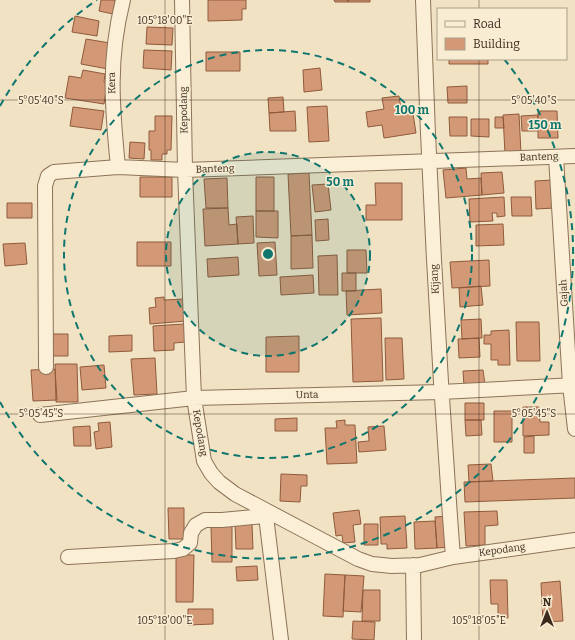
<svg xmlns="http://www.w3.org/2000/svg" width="575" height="640" font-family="Bitter,serif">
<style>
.building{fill:#d39976;stroke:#8f5a3c}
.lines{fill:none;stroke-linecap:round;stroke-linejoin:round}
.street-casing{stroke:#8d7358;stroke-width:16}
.street{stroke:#fbefd7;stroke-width:14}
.ticks{fill:none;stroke:#3c2b1d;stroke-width:1;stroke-opacity:0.45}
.ring{fill:none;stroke:#0f766e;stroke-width:2;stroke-dasharray:7 5}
.labels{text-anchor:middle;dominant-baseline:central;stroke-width:3;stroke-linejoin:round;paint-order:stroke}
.street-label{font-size:10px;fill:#3c2b1d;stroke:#f8ecd3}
.ticks-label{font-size:10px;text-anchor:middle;fill:#3c2b1d;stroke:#f8ecd3;stroke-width:3;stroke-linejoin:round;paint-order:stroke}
.centre{fill:#0f766e;stroke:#f8ecd3;stroke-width:2}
.ring-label{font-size:12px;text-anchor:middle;font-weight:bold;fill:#0f766e;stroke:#f8ecd3;stroke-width:3;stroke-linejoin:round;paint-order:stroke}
</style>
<rect width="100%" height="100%" fill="#f1e2c3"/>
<path class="building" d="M101,0H115L113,14L99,11Z
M208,0H246V9H242V20L208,21Z
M334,0H348V2H335Z
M348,0H370V2H348Z
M75,16L99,21L97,36L72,32Z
M147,27L173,28L172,45L146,44Z
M86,39L110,43L108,69L81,64Z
M144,50L172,51L171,70L143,68Z
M206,52H240V71H206Z
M449,59H488V64H449Z
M320,68L322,90L304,92L303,70Z
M83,70L105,74L104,82L107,83L104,104L65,98L69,76L81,78Z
M467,86V103H448L447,87Z
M399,96L401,109L412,107L416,133L384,138L382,125L368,127L366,112L384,109L382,98Z
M283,97L284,112L269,113L268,98Z
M327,106L329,141L309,142L307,107Z
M73,107L104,111L101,130L70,126Z
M295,111L296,131H270L269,113Z
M538,111H557L558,138H538Z
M519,114L521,153L505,154L503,115Z
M538,115V131H522L521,116Z
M155,116H172L171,150H167V154H162V160H151V150H149V131H155Z
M449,117H467V136H450Z
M495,117H503L504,128H495Z
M471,119H489V137L471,136Z
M130,142L145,143L144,159L129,158Z
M466,168L467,179L481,178L482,195L446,198L443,170Z
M502,172L504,193L482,195L481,173Z
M309,173L312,235L291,236L288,174Z
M140,177H172V197H140Z
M256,177H274V211H256Z
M227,178L228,208H206L204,179Z
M553,180L554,208L536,209L535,181Z
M375,183H402V220H366V205H376Z
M328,184L331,210L315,212L312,185Z
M504,197L505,216L497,217V213H492L493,221L470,222L469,199Z
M511,197H531L532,216H512Z
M7,203H32V218H7Z
M228,208L229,225L237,224L238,244L205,246L203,209Z
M256,211H278V238L256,237Z
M253,216L254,243L238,244L236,217Z
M328,219L329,240L316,241L315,220Z
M503,224L504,245L476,246V225Z
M312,235L313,268L291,269V236Z
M137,242H171V266H137Z
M275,242L277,275L259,276L257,243Z
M25,243L27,264L5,266L3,244Z
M347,250H366L367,273H347Z
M337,255L338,295H319L318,256Z
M238,257L239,275L208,277L207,259Z
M489,260L490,286L452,288L450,262Z
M342,273H356V291H342Z
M313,275L314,293L281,295L280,277Z
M481,286L483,305L460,307L459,288Z
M381,289L382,313L347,315L346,291Z
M164,297V300L184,299L186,321L150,324L149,308L156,307L155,298Z
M381,318L383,381L353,382L351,319Z
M481,319L482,338L462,339L461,320Z
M516,322H539L540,361H517Z
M184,324L185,342L174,343V350L154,351L153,326Z
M509,330L510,365H498V360H491V344H484V335H491V331Z
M51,334H68V356H51Z
M132,335V351L109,352V336Z
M299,336V372H266V337Z
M385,338H402L404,379L386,380Z
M479,338L480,357L459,358L458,339Z
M155,358L157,394L134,395L131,359Z
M55,364H77L78,402H56Z
M104,365L106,388L82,390L80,367Z
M55,369L57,400L33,401L31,370Z
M483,370L485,385L464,386L463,371Z
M465,403H484V420H465Z
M523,407H539L540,422H549V435L523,436Z
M494,411H512V442H494Z
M297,418V431H275V419Z
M345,420V425H355L357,463L327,464L325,428H337L336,421Z
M465,420H481L482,435L466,436Z
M110,422L112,447L96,449L94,432L99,431L98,423Z
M90,426L91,446H74L73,427Z
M384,426L386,450L359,452L358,442L369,441L368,427Z
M534,436V453H524V437Z
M491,464L493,481L469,482L468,465Z
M281,474L307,475V486H301L300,502L280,501Z
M575,478V498L465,502L464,482Z
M168,508H184V539H169Z
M359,510L361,524L353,525L355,542L343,543L342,535L336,536L333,513Z
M497,511L498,525L485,526V545L466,546L464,512Z
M405,516L407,548L387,549V544H381L380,517Z
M448,516L450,547L437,548L435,517Z
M435,521L437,548L415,549L414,522Z
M235,524H252L253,549H236Z
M364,524H378V545H364Z
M211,526H232V562H212Z
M176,555H194L193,602H176Z
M257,566L258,580L237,581L236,567Z
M325,574L345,575L343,617L323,616Z
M345,575L364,576L361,612L343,611Z
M490,580H507L508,618H498V604H491Z
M560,581L563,621L543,622L541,583Z
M363,590H380V621H362Z
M188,609H213V624L188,625Z
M353,621L375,622L374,640L352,639Z"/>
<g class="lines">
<defs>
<path id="street" d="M182,0L185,170L194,398L204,461L211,473L219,482L235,494L358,559L372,564L392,566L420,565L453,557L575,540
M423,0C429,186 439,371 453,557
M556,157L570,385L575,429
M118,167C112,107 108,59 123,0
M46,367L45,186L48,176L54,172L118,167L185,170L575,156
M40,415L194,398L441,392L575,385
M266,516L281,640
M68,557L174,551L183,549L190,543L191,533L196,525L205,520H222L274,515
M413,565L414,640"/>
</defs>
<use href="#street" class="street-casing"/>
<use href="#street" class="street"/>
</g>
<path class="ticks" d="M165,0V640M479,0V9M479,59V640M0,100H575M0,414H575"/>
<circle cx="268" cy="254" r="102" fill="#0f766e" fill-opacity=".12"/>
<g class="ring">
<circle cx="268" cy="254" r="102"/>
<circle cx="268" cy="254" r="204"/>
<path d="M0 106A306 306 0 0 1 97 0M504 59A306 306 0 1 1 0 402"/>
</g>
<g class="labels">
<g class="street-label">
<text transform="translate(112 83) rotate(-91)">Kera</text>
<text transform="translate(184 110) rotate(-91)">Kepodang</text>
<text transform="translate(539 157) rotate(-2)">Banteng</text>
<text transform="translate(215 169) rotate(-2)">Banteng</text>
<text transform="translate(435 279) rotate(-93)">Kijang</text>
<text transform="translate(564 293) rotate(-93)">Gajah</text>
<text transform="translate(307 395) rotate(-1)">Unta</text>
<text transform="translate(200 433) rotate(80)">Kepodang</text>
<text transform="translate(502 550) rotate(-8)">Kepodang</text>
</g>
</g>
<g class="ticks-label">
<text x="165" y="24">105°18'00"E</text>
<text x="41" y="104">5°05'40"S</text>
<text x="534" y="104">5°05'40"S</text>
<text x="41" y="417">5°05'45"S</text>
<text x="534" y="417">5°05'45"S</text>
<text x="165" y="624">105°18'00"E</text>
<text x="479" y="624">105°18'05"E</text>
</g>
<circle cx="268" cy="254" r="6" class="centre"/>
<g class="ring-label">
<text x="412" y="114">100 m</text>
<text x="545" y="129">150 m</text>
<text x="340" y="186">50 m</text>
</g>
<rect x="437" y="8" width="130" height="52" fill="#f8ecd3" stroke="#ad9f8a"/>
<rect x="445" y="21" width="20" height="6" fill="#fbefd7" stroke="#ad9f8a"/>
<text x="473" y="28" font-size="12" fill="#3c2b1d">Road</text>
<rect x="445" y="38" width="20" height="12" fill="#d39976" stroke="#ad9f8a"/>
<text x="473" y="48" font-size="12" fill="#3c2b1d">Building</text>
<g transform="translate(547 612)" stroke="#f8ecd3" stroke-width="3" paint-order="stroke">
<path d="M0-3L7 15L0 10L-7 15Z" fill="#3c2b1d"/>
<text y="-6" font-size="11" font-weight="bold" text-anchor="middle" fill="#3c2b1d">N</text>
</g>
</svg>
